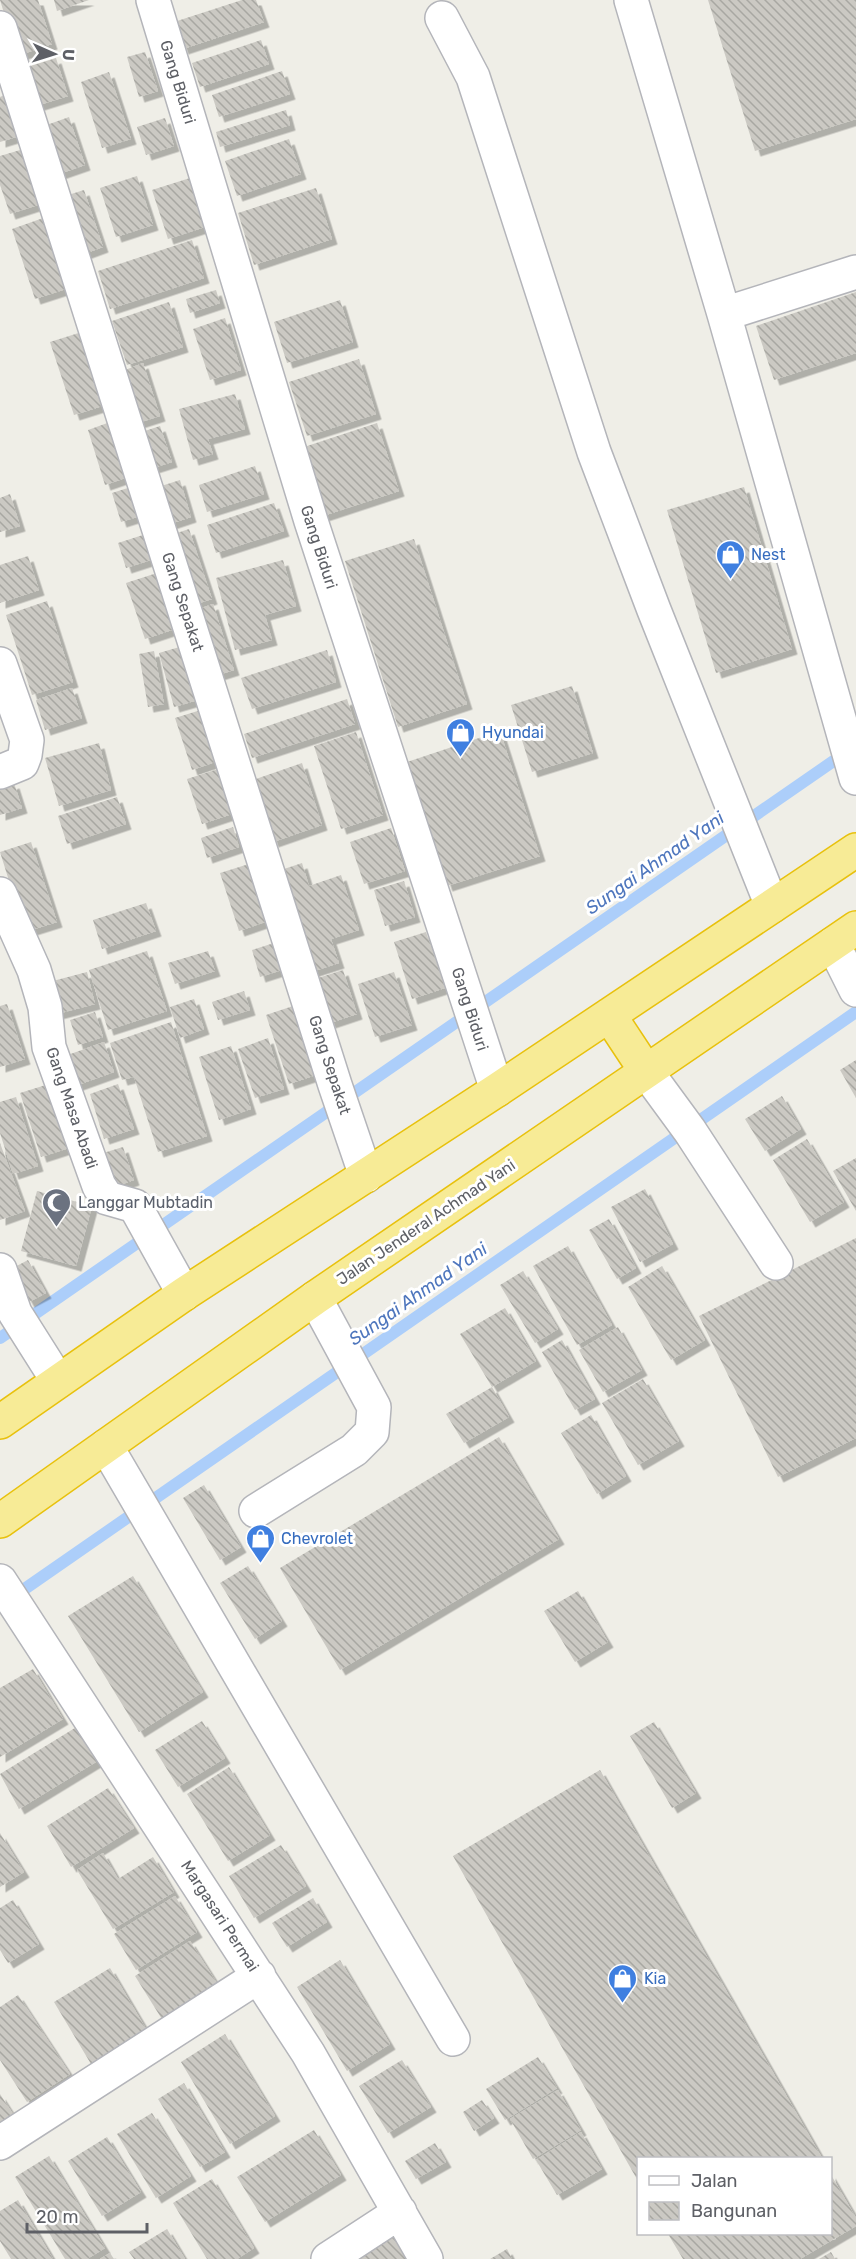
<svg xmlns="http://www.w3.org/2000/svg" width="856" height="2259" font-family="Rubik,sans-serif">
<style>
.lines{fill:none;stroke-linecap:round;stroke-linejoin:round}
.stream{stroke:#accefa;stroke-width:12}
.building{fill:url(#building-back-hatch);filter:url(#shadow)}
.minor-casing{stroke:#b4b5ba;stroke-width:36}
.highway-casing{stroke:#e8c10d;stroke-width:36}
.minor{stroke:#fff;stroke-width:33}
.highway{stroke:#f7eb96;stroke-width:33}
.labels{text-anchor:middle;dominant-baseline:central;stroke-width:6;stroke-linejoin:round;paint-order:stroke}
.street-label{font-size:16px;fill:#5e6066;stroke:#fff}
.shop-label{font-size:16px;fill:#366cbe;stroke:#fff;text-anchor:start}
.worship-label{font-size:16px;fill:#5b616d;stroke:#fff;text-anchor:start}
.water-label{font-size:18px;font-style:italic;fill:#4e76bd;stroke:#fff}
</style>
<defs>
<pattern id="building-back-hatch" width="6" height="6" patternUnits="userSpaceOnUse" patternTransform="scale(1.5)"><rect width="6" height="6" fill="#cbc9c3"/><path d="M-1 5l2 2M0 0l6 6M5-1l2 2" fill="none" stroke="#a8a7a2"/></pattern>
<filter id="shadow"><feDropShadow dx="5.5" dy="5.5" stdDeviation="0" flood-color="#0004"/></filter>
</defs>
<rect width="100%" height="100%" fill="#efeee7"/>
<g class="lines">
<path class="stream" d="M0,1338L848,751
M13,1597L856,1012"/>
</g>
<path class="building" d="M0,0H38L52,44L17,56Z
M54,0H89L57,11Z
M242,0H256L264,22L183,49L174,22Z
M708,0H856V119L755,151Z
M261,40L269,64L200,87L192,63Z
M145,52L158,91L139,97L127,57Z
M56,58L68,96L36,106L24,68Z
M282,71L290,94L219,117L212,95Z
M109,72L131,139L102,148L81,82Z
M9,93L23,135L0,142V97Z
M286,110L290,125L220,147L216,132Z
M69,117L85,165L59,174L44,126Z
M165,118L174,146L146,155L137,127Z
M289,139L301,174L237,196L225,161Z
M27,148L44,203L10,214L0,185V156Z
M137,176L153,225L116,237L100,188Z
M190,178L205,227L168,239L152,190Z
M316,188L332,239L254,265L238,213Z
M84,190L103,247L84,254L65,196Z
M46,217L69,288L35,299L12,229Z
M192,240L204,278L110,309L98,271Z
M216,290L220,303L190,313L186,299Z
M856,292V353L774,380L756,326Z
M340,300L353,342L287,363L274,322Z
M169,302L183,347L127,365L112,321Z
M225,318L241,370L210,380L193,329Z
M88,330L112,403L74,415L50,342Z
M359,359L376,414L307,436L289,382Z
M143,363L160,416L138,423L120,372Z
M235,394L245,429L208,439L213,454L193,460L179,409Z
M113,421L131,476L105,485L88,430Z
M377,423L399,491L320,517L298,449Z
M160,426L172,462L153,468L142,432Z
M255,466L264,494L207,512L199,485Z
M180,480L191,517L167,525L155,488Z
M131,487L140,516L121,522L112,493Z
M744,487L792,649L716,673L667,510Z
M10,494L20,526L0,532V498Z
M274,503L284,531L216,553L207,525Z
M189,529L212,599L193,605L171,535Z
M146,534L154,559L126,568L118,543Z
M414,539L467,704L398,727L345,561Z
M28,556L39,590L0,603V565Z
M283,560L296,606L265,615L272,640L235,650L216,578Z
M163,571L181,627L145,639L126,583Z
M47,601L73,682L32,695L6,615Z
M213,604L234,670L215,676L193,611Z
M183,646L198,700L174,707L159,653Z
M327,650L336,682L252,709L241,678Z
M154,651L164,704L148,707L139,654Z
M572,686L593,753L532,772L511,705Z
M72,688L82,718L45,730L36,700Z
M347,699L355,724L252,758L244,734Z
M204,709L221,760L192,770L175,718Z
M500,731L540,856L447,886L407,762Z
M356,732L383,815L341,829L314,746Z
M99,743L111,790L59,806L45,758Z
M302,763L322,825L273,842L253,780Z
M218,769L232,814L202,824L187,779Z
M14,783L22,808L0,815V788Z
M117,797L126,824L67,844L58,816Z
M233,827L239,847L207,858L201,838Z
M391,828L405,871L364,884L350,842Z
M31,842L57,922L25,932L0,852Z
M252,863L271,920L239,931L220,873Z
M302,863L309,886L341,875L359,930L331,939L339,963L308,973L275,872Z
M404,881L415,917L385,926L374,890Z
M146,903L156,931L102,949L93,920Z
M426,932L445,988L412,999L394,942Z
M277,942L285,969L260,977L252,950Z
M147,951L167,1011L108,1030L89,970Z
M208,951L215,971L175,984L168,963Z
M343,970L357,1014L330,1023L315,979Z
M87,972L95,1004L57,1014L49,982Z
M394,972L412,1025L375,1037L358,984Z
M244,991L250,1010L218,1020L212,1002Z
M194,999L204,1029L180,1038L170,1007Z
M305,1002L328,1071L289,1084L266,1015Z
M7,1004L25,1059L0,1067V1006Z
M95,1012L103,1037L78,1045L70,1020Z
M171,1022L207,1136L158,1152L134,1077L122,1080L110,1043Z
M268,1038L284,1089L255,1098L238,1049Z
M104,1042L114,1072L75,1086L65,1056Z
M231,1046L251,1109L219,1120L199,1057Z
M856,1060V1098L840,1070Z
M49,1084L69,1148L41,1157L20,1093Z
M118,1084L134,1129L104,1139L90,1094Z
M782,1096L801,1129L765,1151L745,1119Z
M16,1097L38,1166L13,1174L0,1133V1102Z
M807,1139L844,1202L810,1222L773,1160Z
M0,1143L25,1211L0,1220Z
M123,1147L134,1180L111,1188L100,1154Z
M856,1158V1211L833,1171Z
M645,1189L673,1244L640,1262L611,1207Z
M37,1191L92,1206L76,1266L21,1251Z
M609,1219L636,1268L617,1279L589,1230Z
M856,1238V1438L778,1477L699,1316Z
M568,1246L612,1325L577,1345L533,1266Z
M28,1260L46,1293L29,1302L11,1269Z
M662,1266L705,1340L671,1360L628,1287Z
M523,1271L558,1329L535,1343L500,1285Z
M505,1308L536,1361L492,1387L460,1334Z
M618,1327L642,1370L603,1392L579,1350Z
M562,1340L595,1399L575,1410L542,1352Z
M643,1379L679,1441L638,1465L602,1403Z
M492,1387L509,1417L464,1443L446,1414Z
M591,1415L626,1476L597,1494L561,1433Z
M499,1437L559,1539L340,1670L280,1568Z
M204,1485L241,1547L220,1560L183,1498Z
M248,1566L282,1621L255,1639L220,1583Z
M133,1576L203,1692L139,1732L68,1616Z
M578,1591L608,1642L575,1662L544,1611Z
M33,1669L63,1719L0,1757V1688Z
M202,1721L225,1758L178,1787L155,1750Z
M654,1722L696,1793L672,1808L630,1736Z
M83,1723L104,1757L19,1809L0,1774Z
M229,1767L270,1835L228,1861L187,1794Z
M600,1770L822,2158H638V2181L453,1856Z
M108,1788L134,1828L71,1867L47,1826Z
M0,1833L24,1872L0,1887Z
M281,1845L306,1886L254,1918L229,1876Z
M103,1853L118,1879L153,1857L174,1892L113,1929L77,1870Z
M175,1896L197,1932L136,1970L114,1934Z
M313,1898L327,1922L287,1947L272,1923Z
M13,1900L39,1944L8,1963L0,1950V1908Z
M190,1941L220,1988L165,2024L135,1976Z
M340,1960L390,2044L347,2071L297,1987Z
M110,1968L146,2029L91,2064L54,2002Z
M18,1995L70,2074L27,2102L0,2060V2007Z
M225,2034L275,2116L230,2144L181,2062Z
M538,2057L557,2088L505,2120L486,2089Z
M402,2060L431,2107L388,2133L359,2086Z
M184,2083L225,2152L200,2167L158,2099Z
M558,2090L581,2130L533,2159L510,2119Z
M0,2094L20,2125L0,2138Z
M482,2100L494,2118L474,2131L463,2112Z
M152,2113L191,2176L156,2198L117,2134Z
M314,2130L341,2175L265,2222L237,2177Z
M581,2132L602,2169L557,2195L536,2160Z
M107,2137L141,2192L102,2216L68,2161Z
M435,2143L446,2162L416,2179L405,2161Z
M49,2156L105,2248L87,2259H65L15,2177Z
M830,2173L856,2218V2226L800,2259H683L668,2234H830Z
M212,2179L254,2248L237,2259H207L173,2203Z
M18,2200L53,2259H11L0,2241V2211Z
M395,2226L417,2259H359L355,2252Z
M167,2229L185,2259H134L129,2252Z
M507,2249L512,2259H490Z
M831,2252L835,2259H819Z
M110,2253L114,2259H100Z"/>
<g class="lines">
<defs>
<path id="minor" d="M153,0L311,521L497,1090
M631,0L724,314L856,778
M442,18L473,77L594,452L654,610L772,906
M0,28L335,1085L366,1176
M724,314L856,272
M0,664L27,740L25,755L22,763L0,772
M0,894L34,970L45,1007L49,1047L99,1186L107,1198L135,1206L184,1294
M833,944L856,990
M646,1071L690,1131L776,1263
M0,1270L15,1313L58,1381
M106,1446L453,2039
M256,1511L354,1450L372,1432L374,1407L315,1298
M0,1581L308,2053L426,2259
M0,2143L259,1976
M328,2259L400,2212"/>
<path id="highway" d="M609,1015L646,1071
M0,1422L184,1294L497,1090L856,850
M0,1521L315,1298L856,928"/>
</defs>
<use href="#minor" class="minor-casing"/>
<use href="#highway" class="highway-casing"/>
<use href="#minor" class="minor"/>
<use href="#highway" class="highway"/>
</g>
<defs>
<symbol id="shop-pin" viewBox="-11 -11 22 30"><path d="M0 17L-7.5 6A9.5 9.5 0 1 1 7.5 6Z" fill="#3f7fe0" stroke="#fff"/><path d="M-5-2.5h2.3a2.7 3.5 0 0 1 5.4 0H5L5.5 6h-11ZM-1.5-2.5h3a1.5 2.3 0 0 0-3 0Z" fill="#fff"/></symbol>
<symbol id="mosque-pin" viewBox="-11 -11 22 30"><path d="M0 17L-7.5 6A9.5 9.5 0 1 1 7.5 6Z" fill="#6b7280" stroke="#fff"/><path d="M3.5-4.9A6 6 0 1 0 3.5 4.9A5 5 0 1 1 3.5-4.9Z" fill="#fff"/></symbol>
</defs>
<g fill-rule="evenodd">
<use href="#shop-pin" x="714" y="538" width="33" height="45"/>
<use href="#shop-pin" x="444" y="716" width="33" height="45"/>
<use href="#mosque-pin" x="40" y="1186" width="33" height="45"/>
<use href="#shop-pin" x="244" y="1522" width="33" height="45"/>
<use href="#shop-pin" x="606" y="1962" width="33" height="45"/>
</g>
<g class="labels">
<g class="street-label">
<text transform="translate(178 82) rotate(73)">Gang Biduri</text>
<text transform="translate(319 547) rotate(72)">Gang Biduri</text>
<text transform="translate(183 602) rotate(72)">Gang Sepakat</text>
<text transform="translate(470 1009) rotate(72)">Gang Biduri</text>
<text transform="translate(330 1065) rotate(72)">Gang Sepakat</text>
<text transform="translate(72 1108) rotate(71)">Gang Masa Abadi</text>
<text transform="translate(426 1222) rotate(-34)">Jalan Jenderal Achmad Yani</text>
<text transform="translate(220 1916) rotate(57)">Margasari Permai</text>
</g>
<g class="shop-label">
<text x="751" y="554">Nest</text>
<text x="482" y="732">Hyundai</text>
<text x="281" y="1538">Chevrolet</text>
<text x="644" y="1978">Kia</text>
</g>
<g class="worship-label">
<text x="78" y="1202">Langgar Mubtadin</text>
</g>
<g class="water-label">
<text transform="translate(655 863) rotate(-35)">Sungai Ahmad Yani</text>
<text transform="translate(418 1294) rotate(-35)">Sungai Ahmad Yani</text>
</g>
</g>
<rect x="637" y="2157" width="195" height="78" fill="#ffffff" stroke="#bfbfc2" stroke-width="1.5"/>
<rect x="649" y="2176" width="30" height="9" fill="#ffffff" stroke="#bfbfc2" stroke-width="1.5"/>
<text x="691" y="2187" font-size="18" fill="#5e6066">Jalan</text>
<rect x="649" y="2202" width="30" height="18" fill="url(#building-back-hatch)" stroke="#bfbfc2" stroke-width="1.5"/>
<text x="691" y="2217" font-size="18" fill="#5e6066">Bangunan</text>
<g transform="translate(54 54) rotate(93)" stroke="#ffffff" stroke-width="4.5" paint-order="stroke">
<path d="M0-4.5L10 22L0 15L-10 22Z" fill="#5e6066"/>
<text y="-9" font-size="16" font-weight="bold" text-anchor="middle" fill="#5e6066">U</text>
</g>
<path d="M27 2223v9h120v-9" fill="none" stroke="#5e6066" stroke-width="3"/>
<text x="36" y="2223" font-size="18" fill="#5e6066" stroke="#ffffff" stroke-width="4.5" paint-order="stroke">20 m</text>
</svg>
